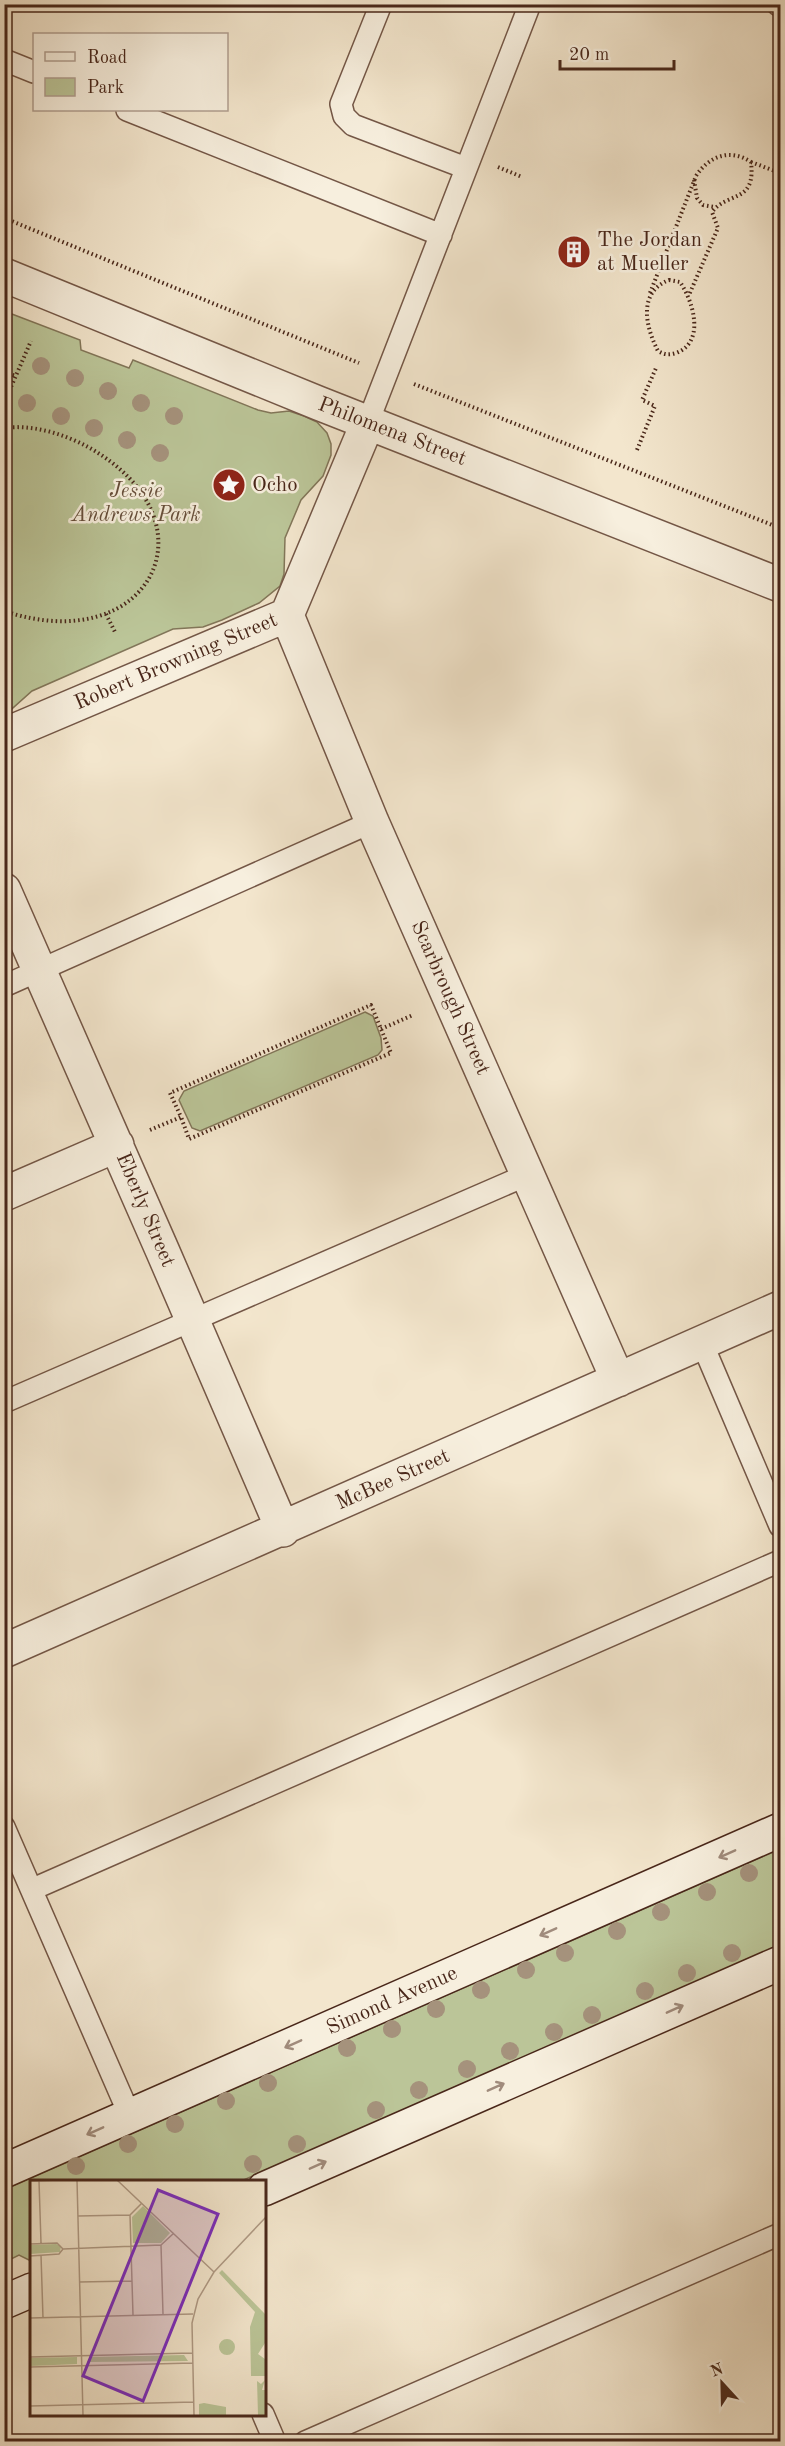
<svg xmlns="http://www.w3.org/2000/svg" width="785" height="2446" font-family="'Old Standard TT',serif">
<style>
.green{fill:#bbc598;stroke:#827659;stroke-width:1.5}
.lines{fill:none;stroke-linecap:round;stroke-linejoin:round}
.lane-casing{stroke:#745747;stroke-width:24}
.street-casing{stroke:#745747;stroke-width:36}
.secondary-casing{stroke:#49271a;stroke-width:36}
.path{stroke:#49271a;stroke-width:4;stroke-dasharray:1.5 3;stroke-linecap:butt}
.lane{stroke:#f7efde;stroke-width:21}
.street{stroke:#f7efde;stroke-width:33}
.secondary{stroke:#f7efde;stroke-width:33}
.tree{fill:#a5927c}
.oneway{stroke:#a08b7c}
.labels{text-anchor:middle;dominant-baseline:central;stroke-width:5;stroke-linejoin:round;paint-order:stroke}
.poi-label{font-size:21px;fill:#49271a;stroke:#f7efde;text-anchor:start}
.street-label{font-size:21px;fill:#49271a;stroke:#f7efde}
.park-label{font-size:21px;font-style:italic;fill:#664e3a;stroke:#f7efde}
.inset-road{fill:none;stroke:#af9a85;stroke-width:1.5}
.view{fill:#7b2cbf;fill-opacity:0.15;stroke:#7b2cbf;stroke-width:3}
.inset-edge{fill:none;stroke:#49271a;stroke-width:3}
</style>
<rect width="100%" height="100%" fill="#f3e6cd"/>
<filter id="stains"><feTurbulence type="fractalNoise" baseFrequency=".00333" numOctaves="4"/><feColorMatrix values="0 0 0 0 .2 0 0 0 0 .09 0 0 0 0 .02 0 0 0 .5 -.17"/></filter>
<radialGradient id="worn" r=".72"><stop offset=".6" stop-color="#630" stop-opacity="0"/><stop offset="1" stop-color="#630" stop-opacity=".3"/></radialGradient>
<path class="green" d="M4,311L80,340L81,350L129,368L133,360L258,410L271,413L289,411L304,416L317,422L327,433L331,444V455L323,476L301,500L285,538L284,574L280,586L259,603L222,620L203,627L173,629L32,691L5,715Z
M365,1012L373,1016L381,1038L382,1050L378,1055L200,1131L192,1128L179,1100L184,1091Z
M780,1849V1945L239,2182H32L31,2261L19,2255L5,2262V2189Z"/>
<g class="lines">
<defs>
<path id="lane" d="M381,4L341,104L344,116L353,125L466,168
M777,4L780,6
M4,60L34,72
M127,110L441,235
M368,422L530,4
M4,986L372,822
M702,1343L780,1526
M4,1402L529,1174
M4,1827L130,2116
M33,1889L780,1561
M263,2414L275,2442
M305,2442L780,2234"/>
<path id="street" d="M4,275L318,403L780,585
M287,615L372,822L618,1380
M4,735L287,615L368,422
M4,890C99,1103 191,1316 283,1530
M4,1194L117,1145
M4,1651L780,1308"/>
<path id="secondary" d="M4,2171L780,1830
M264,2189L780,1963
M4,2302L32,2290"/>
</defs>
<use href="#lane" class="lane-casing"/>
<use href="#street" class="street-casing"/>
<use href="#secondary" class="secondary-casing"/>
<path class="path" d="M751,162L780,173
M498,167L522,177
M694,180L697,198L703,205L715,207
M4,218L359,363
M669,280L680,282C693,301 706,342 676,353C669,355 665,355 658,351C645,326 638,292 669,280Z
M650,293L696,176C709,156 730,148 751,162C756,204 728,191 712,212L718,228L689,295
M4,372L16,376
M414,384L780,528
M4,403L31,341
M4,428C32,424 64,434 88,447C221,521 150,660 4,611
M637,450L655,406L642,400L656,368
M106,614L115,632
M381,1029L413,1015
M150,1130L181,1117L170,1093L371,1005L391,1053L189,1139L181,1117"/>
<use href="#lane" class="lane"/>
<use href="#street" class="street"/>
<use href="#secondary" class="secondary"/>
</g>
<g class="tree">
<circle cx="41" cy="366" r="9"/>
<circle cx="75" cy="378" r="9"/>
<circle cx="108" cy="391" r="9"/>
<circle cx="27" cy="403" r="9"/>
<circle cx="141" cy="403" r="9"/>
<circle cx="61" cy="416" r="9"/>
<circle cx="174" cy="416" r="9"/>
<circle cx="94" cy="428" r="9"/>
<circle cx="127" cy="440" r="9"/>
<circle cx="160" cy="453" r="9"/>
<circle cx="749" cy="1873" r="9"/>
<circle cx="707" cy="1892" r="9"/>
<circle cx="661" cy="1912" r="9"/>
<circle cx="617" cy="1931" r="9"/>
<circle cx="565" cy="1953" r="9"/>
<circle cx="732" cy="1953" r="9"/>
<circle cx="526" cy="1970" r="9"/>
<circle cx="687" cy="1973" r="9"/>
<circle cx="481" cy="1990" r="9"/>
<circle cx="645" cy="1991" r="9"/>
<circle cx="436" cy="2009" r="9"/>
<circle cx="592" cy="2015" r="9"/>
<circle cx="392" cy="2029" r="9"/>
<circle cx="554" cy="2032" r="9"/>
<circle cx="347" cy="2048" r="9"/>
<circle cx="510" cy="2051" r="9"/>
<circle cx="467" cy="2069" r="9"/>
<circle cx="268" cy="2083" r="9"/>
<circle cx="419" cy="2090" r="9"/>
<circle cx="226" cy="2101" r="9"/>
<circle cx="376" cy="2110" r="9"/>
<circle cx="175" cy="2124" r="9"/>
<circle cx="128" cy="2144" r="9"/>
<circle cx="297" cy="2144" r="9"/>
<circle cx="253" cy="2164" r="9"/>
<circle cx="76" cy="2166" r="9"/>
</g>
<defs><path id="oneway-shaft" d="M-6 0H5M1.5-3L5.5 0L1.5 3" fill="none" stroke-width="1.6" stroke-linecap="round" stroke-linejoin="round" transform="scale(1.5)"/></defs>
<g class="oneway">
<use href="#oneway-shaft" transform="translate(727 1854) rotate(156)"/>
<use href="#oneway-shaft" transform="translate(548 1932) rotate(156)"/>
<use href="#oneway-shaft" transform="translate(675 2009) rotate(-24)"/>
<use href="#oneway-shaft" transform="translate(293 2044) rotate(156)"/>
<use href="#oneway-shaft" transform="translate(496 2087) rotate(-24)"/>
<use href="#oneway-shaft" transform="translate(95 2131) rotate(156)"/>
<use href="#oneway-shaft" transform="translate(318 2165) rotate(-24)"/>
</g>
<defs>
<symbol id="building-disc" viewBox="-11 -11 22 22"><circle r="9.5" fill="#8f2418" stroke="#f7efde"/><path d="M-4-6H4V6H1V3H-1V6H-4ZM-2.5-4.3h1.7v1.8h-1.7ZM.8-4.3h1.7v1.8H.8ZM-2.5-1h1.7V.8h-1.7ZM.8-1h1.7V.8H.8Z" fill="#fff"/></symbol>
<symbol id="sight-disc" viewBox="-11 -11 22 22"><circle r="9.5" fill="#8f2418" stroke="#f7efde"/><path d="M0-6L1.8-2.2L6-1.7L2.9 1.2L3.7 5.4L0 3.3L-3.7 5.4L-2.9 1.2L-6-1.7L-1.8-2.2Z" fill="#fff"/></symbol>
</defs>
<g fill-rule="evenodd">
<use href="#building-disc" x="555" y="233" width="38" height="38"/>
<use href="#sight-disc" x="210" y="466" width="38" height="38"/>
</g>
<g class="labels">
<g class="poi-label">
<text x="597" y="240">The Jordan<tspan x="597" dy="24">at Mueller</tspan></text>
<text x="252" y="485">Ocho</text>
</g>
<g class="street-label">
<text transform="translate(392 432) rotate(21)">Philomena Street</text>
<text transform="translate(176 662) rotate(-23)">Robert Browning Street</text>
<text transform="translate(450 998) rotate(66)">Scarbrough Street</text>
<text transform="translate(145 1210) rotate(67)">Eberly Street</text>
<text transform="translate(393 1480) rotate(-24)">McBee Street</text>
<text transform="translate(392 2001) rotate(-24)">Simond Avenue</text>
</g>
<g class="park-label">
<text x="136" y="491">Jessie<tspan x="136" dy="24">Andrews Park</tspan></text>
</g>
</g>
<g transform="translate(30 2180)">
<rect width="236" height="236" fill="#f3e6cd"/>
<path d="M113,26L140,53L131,63H103L102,37ZM26,64L31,66L30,72L0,74V65ZM192,90L235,134V163L228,174L235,179V196H221L220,147L225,132L189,93ZM189 167a8 8 0 1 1 16 0a8 8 0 1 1-16 0ZM154,175L158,181L57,182L61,177ZM47,177V184L0,186V178ZM235,200L232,210H235V235H228L227,201L231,204ZM174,223L196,227V235H169V224Z" fill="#bbc598"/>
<path class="inset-road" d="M47,0L53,235M87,0L184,92M0,1L30,0M9,1L11,63M100,35L103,135M48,36L100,35L112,23M0,64L27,63L33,69L131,65L144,53M131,65L133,134M11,75L13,138M0,76L29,74L33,69M49,102L102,101M0,138L163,134M0,177L162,173M0,187L163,183M0,226L164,222M164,235L162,143L168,119L184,92L236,37"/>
<path class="view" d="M128,10L188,34L113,221L53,196Z"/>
<rect width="236" height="236" class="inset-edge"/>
</g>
<rect width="785" height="2446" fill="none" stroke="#f3e6cd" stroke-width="24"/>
<rect x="6" y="6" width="773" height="2434" fill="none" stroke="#49271a" stroke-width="3"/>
<rect x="12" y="12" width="761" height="2422" fill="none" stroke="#49271a" stroke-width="1.5"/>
<rect x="33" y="33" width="195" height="78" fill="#f7efde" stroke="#b19f90" stroke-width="1.5"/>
<rect x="45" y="52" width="30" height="9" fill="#f7efde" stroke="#b19f90" stroke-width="1.5"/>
<text x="87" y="63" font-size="18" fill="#49271a">Road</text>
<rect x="45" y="78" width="30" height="18" fill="#bbc598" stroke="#b19f90" stroke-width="1.5"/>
<text x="87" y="93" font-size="18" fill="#49271a">Park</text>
<g transform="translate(722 2383) rotate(338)" stroke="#f7efde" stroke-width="4.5" paint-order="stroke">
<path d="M0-4.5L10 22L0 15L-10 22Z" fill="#49271a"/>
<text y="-9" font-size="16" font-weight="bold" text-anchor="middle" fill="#49271a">N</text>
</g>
<path d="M560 60v9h114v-9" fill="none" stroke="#49271a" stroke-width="3"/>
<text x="569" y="60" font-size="18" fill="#49271a" stroke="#f7efde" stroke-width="4.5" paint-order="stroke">20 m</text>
<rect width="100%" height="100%" filter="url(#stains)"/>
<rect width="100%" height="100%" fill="url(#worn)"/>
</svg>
